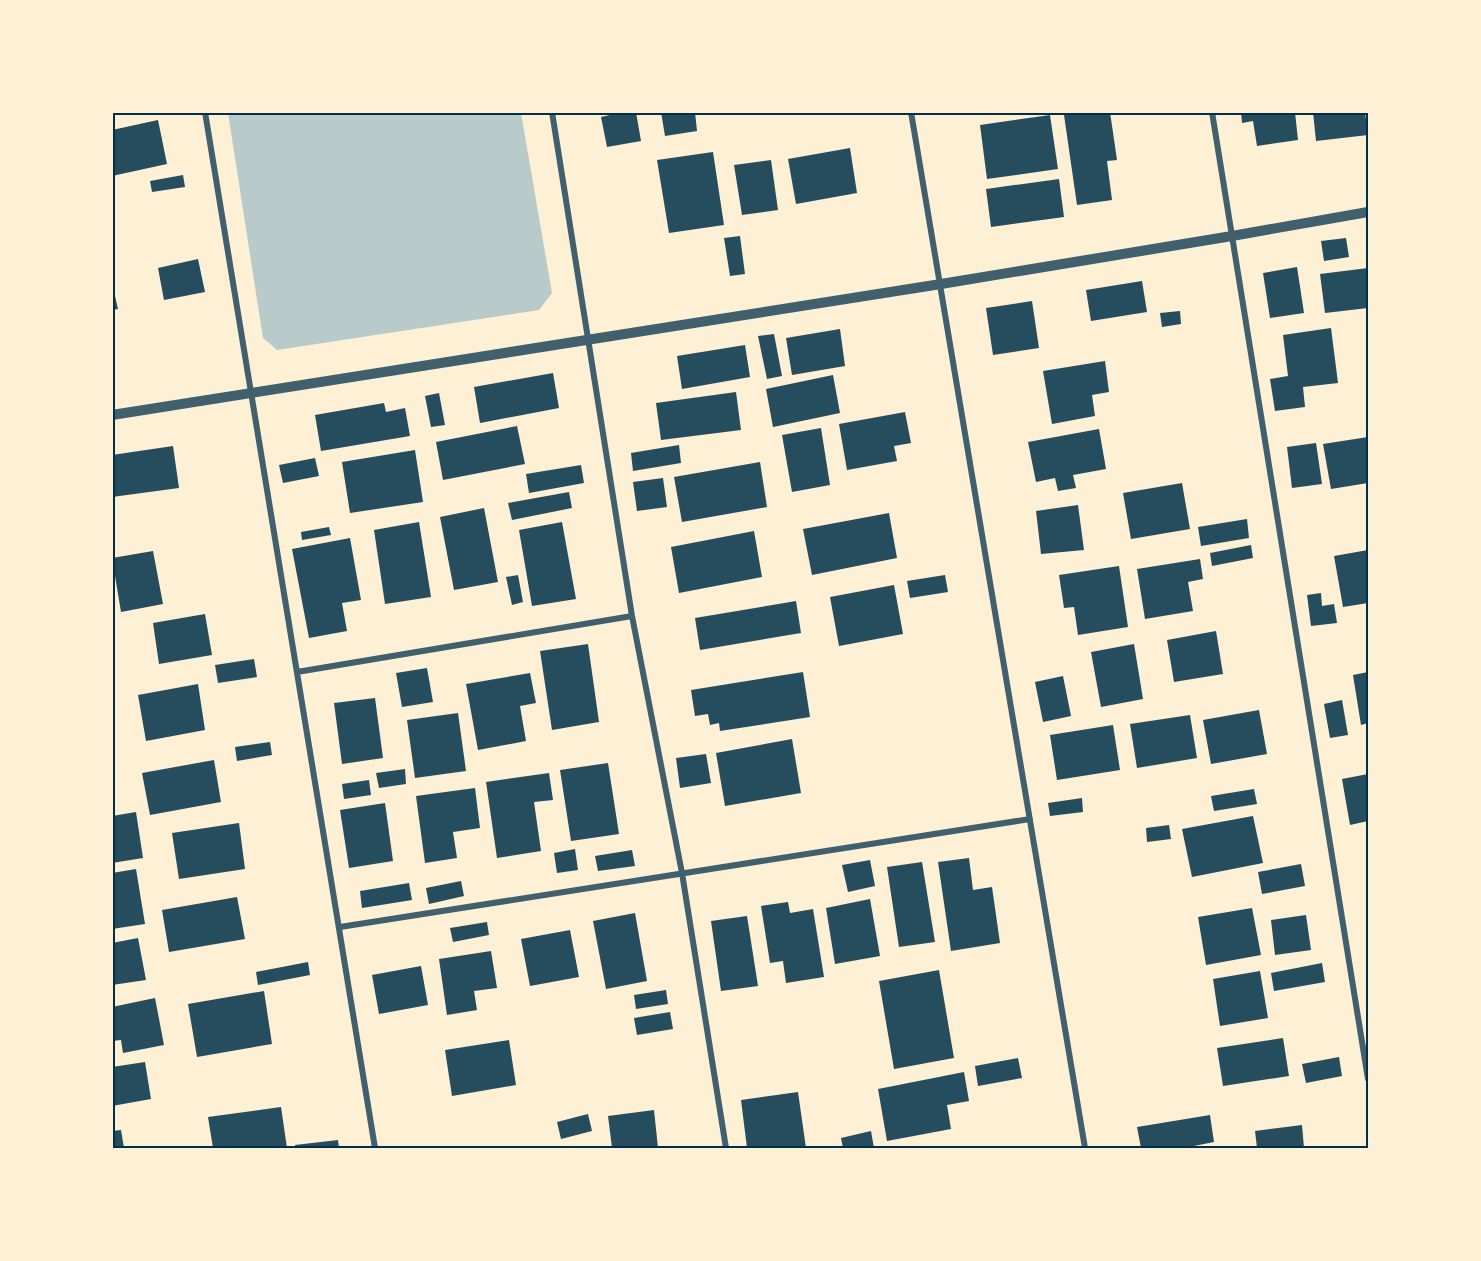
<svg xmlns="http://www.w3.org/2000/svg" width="1481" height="1261" font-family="'Nunito Sans',sans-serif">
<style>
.green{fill:#b9caca}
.building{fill:#264d5e}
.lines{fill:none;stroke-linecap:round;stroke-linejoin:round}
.minor{stroke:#3f606c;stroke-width:6}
.tertiary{stroke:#3f606c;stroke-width:10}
.neatline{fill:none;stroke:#003049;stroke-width:2}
</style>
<rect width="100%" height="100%" fill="#fdf0d5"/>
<path class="green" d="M228,113H521L552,293L539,310L277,350L263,338Z"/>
<path class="building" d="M623,112H636L641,141L607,147L601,117Z
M661,112H695L697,131L665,136Z
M1084,112H1110L1117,160L1107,161L1112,200L1077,205L1064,115Z
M1241,112H1295L1298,140L1257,146L1253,121L1242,123Z
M1313,112H1365L1368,135L1316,141Z
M1050,115L1058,169L987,179L980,125Z
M158,120L167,164L112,176V130Z
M850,148L857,193L796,204L788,159Z
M713,152L724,225L669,233L657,160Z
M771,160L778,210L742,215L734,165Z
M183,175L185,187L152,192L150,181Z
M1059,179L1064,217L991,227L986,189Z
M740,236L745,274L730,276L724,238Z
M1346,238L1349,257L1324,261L1321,241Z
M198,259L205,292L164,300L158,268Z
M1297,267L1304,313L1270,318L1263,273Z
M1368,268V308L1325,313L1320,274Z
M1142,281L1147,312L1091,321L1086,290Z
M112,283L118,309L112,310Z
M1032,301L1039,348L993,355L986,308Z
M1180,311L1181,324L1162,327L1160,313Z
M1331,328L1338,383L1303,387L1305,407L1275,411L1270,379L1288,376L1283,335Z
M840,329L845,366L792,375L786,338Z
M774,334L782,376L767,379L758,336Z
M745,345L750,377L682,389L677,356Z
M1105,361L1109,392L1092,395L1095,416L1052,424L1043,371Z
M553,373L559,408L480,423L474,387Z
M833,375L840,413L773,427L766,389Z
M736,392L741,430L661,440L656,403Z
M439,393L445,425L431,427L425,396Z
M384,403L386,412L405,408L410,436L321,451L315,415Z
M905,412L911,443L894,446L897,461L847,470L839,424Z
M517,426L525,464L443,480L436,442Z
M821,428L830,485L792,492L782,435Z
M1099,429L1106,469L1073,475L1076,488L1058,491L1055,478L1036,482L1028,442Z
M1368,437V483L1331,489L1323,444Z
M1316,443L1322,484L1292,488L1287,447Z
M679,445L681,463L633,471L631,453Z
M173,446L179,488L112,497V455Z
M415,450L423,502L350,513L342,462Z
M315,458L319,476L283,483L279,465Z
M760,462L767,507L682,522L674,477Z
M581,465L584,483L529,493L526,474Z
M663,478L667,507L637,511L633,482Z
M1182,483L1190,529L1131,539L1123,493Z
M569,492L572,508L512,520L508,503Z
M1078,505L1084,550L1041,554L1036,511Z
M484,508L498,582L454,590L440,517Z
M889,513L897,558L812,575L803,529Z
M1247,519L1249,538L1201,546L1198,527Z
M419,522L431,597L385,604L374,530Z
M562,522L576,599L532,606L519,530Z
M329,527L331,535L302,540L301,532Z
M754,531L762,577L679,593L671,547Z
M350,538L361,600L342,603L347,631L309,638L292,549Z
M1251,545L1253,558L1212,566L1210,553Z
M1368,550V603L1343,607L1334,556Z
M153,551L163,604L121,612L112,558Z
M1200,559L1203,579L1188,582L1193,611L1145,619L1137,569Z
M1119,566L1128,627L1078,635L1074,607L1064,608L1059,575Z
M518,575L523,602L512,605L506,577Z
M945,575L948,592L910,598L907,581Z
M894,585L903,634L839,646L830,597Z
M1321,593L1322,606L1334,604L1337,623L1311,626L1307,595Z
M796,601L801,633L700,650L695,618Z
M205,614L212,655L159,664L153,623Z
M1216,631L1223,674L1174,682L1167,640Z
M588,644L599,722L552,730L540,651Z
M1134,644L1143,699L1101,707L1091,652Z
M254,659L257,677L218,683L215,665Z
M427,668L433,702L402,707L396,673Z
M803,672L810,717L720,731L719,723L710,725L708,714L695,716L691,690Z
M1368,672V723L1361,725L1353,675Z
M530,673L536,703L520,706L526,741L478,750L466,684Z
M1063,676L1071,716L1043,722L1035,682Z
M198,684L205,730L146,741L138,695Z
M375,698L383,758L342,764L334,703Z
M1342,700L1348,735L1330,738L1324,704Z
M1259,710L1267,754L1211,764L1203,720Z
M458,713L466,771L415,778L407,720Z
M1190,715L1197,758L1137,768L1130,724Z
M1113,725L1120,770L1057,780L1050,735Z
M792,739L801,793L725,806L716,753Z
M270,742L272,755L237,761L235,747Z
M706,754L711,783L680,788L676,758Z
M214,760L221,802L150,815L142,773Z
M608,763L619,834L571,841L560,770Z
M405,769L406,784L379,788L376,773Z
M549,773L553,800L534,802L541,851L497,858L486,782Z
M1368,774V821L1350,825L1342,779Z
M369,780L371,795L344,799L342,784Z
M475,788L480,828L453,832L457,858L425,863L416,796Z
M1254,789L1257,804L1214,811L1211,796Z
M1082,798L1083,812L1050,816L1048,803Z
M385,803L393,861L349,868L340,810Z
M136,812L143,858L112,863V816Z
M1253,816L1263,863L1192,877L1182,829Z
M239,823L245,869L179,879L172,833Z
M1169,825L1171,839L1147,842L1146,828Z
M575,849L578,870L557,873L554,853Z
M632,850L635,866L598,871L595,856Z
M969,858L973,890L992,887L1000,943L951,951L938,862Z
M870,860L875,886L848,892L842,865Z
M922,862L935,942L899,947L887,867Z
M1301,864L1305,886L1262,894L1258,872Z
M136,869L145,924L112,929V873Z
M461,881L464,896L429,904L426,888Z
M409,883L412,900L362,908L360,891Z
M237,897L245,939L169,952L162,910Z
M870,899L880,956L835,964L826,908Z
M788,902L790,913L813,909L824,977L786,983L783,961L770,963L761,906Z
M1252,908L1261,955L1206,965L1198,917Z
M635,913L647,981L606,989L593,921Z
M1306,915L1311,950L1275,955L1271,920Z
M747,916L758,986L721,991L711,921Z
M487,922L489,935L453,942L450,928Z
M570,930L579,977L530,986L521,939Z
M138,938L146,980L112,985V943Z
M491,951L497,988L474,991L477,1010L447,1015L439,959Z
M308,962L310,975L258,985L256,972Z
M1322,963L1325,982L1274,991L1271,973Z
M421,966L428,1005L379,1014L372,975Z
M939,970L954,1058L894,1069L879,981Z
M1260,971L1268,1018L1220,1026L1213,979Z
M666,990L668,1004L636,1009L634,995Z
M264,991L272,1044L197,1057L188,1004Z
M155,998L164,1045L123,1053L121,1040L112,1041V1007Z
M670,1012L673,1029L637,1035L634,1018Z
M1283,1038L1289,1076L1223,1086L1217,1048Z
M509,1040L516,1085L452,1096L445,1050Z
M1339,1057L1342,1076L1306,1083L1302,1064Z
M1018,1058L1022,1078L978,1086L975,1066Z
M145,1062L151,1099L112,1106V1067Z
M964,1072L969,1101L947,1105L951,1129L887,1141L878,1089Z
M798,1092L806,1148H747L741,1100Z
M281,1107L287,1148H213L208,1117Z
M654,1110L658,1148H612L608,1116Z
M588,1114L592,1131L561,1139L557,1122Z
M1210,1115L1214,1142L1194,1146V1148H1141L1137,1127Z
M1302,1125L1304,1148H1257L1255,1131Z
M121,1130L124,1148H112V1131Z
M871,1131L874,1148H843L841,1138Z
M338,1140L339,1148H296L295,1145Z"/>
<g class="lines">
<path class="minor" d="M205,112L375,1148
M552,112L632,616L682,873L726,1148
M911,112L1085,1148
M1212,112L1368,1079
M297,672L632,616
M340,927L1030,819"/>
<path class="tertiary" d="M112,415L941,284L1232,236L1368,212"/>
</g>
<rect width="1481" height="1261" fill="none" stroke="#fdf0d5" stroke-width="228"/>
<rect x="114" y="114" width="1253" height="1033" class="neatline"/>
</svg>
